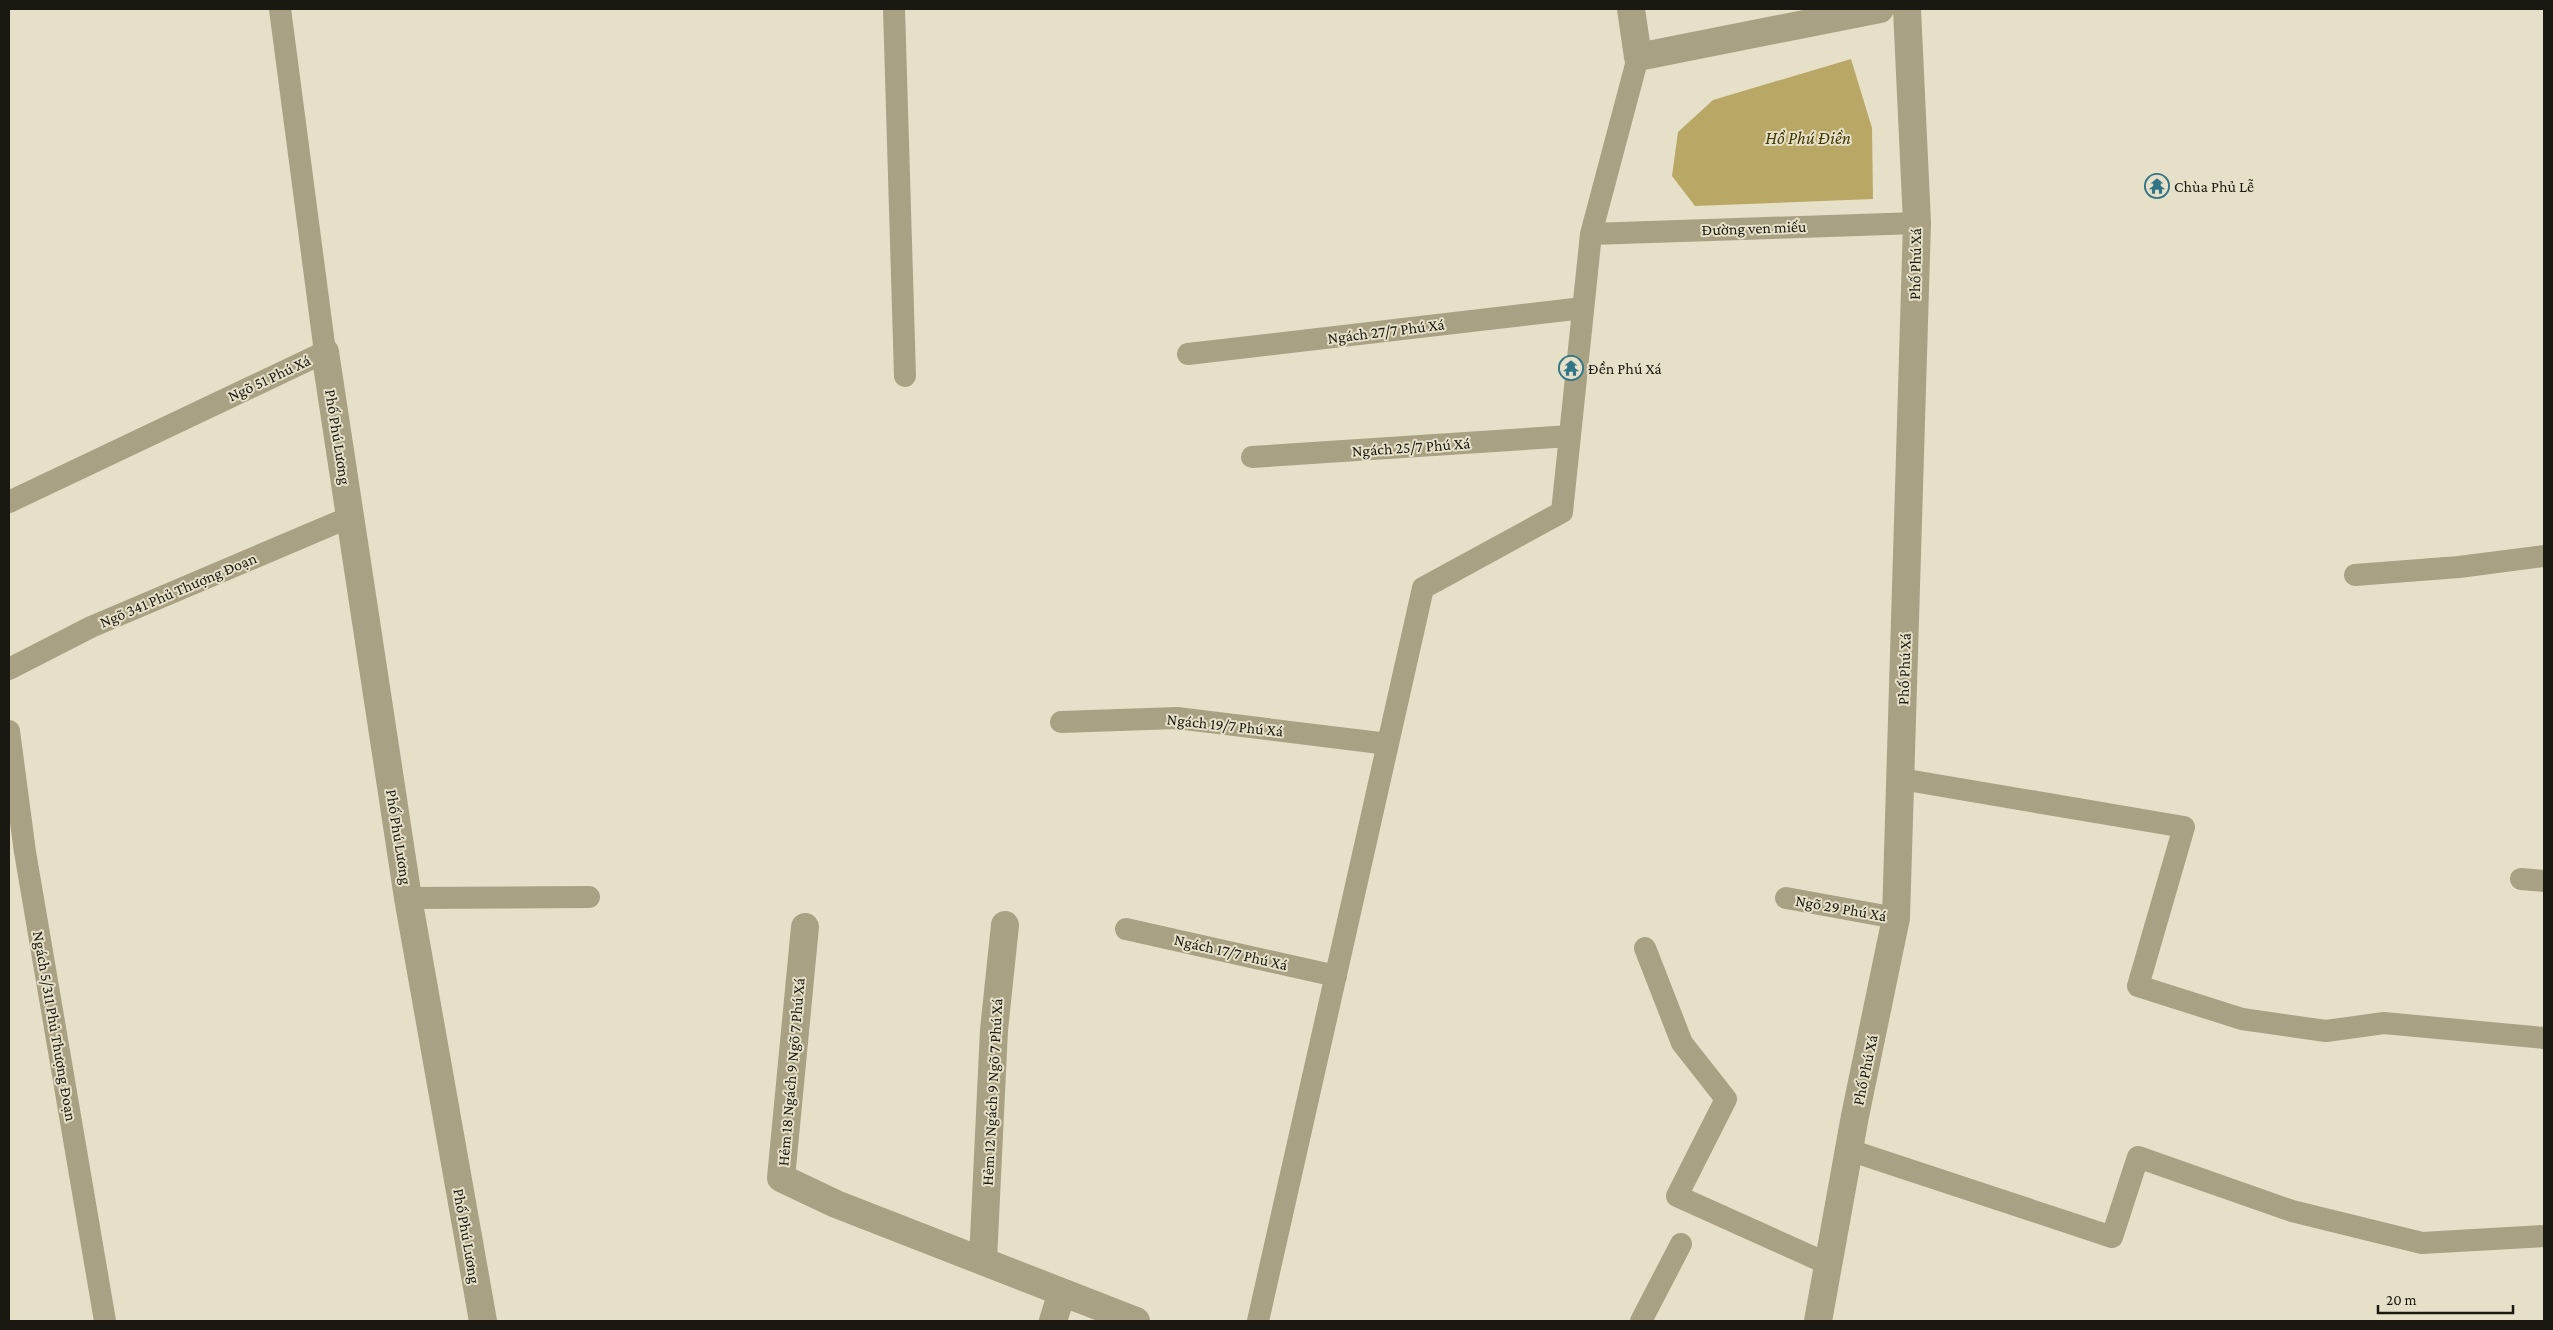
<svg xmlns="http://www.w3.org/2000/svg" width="2553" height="1330" font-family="'Crimson Pro',serif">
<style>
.water{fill:#b9a865}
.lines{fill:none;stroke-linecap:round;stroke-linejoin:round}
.lane{stroke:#a8a184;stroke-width:22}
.street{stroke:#a8a184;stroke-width:28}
.labels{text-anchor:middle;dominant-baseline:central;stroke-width:4;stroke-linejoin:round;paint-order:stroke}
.poi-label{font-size:16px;fill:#1a1810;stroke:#e6e0c8;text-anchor:start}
.street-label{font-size:16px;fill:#1a1810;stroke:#e6e0c8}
.water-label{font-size:18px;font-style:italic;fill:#433700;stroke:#e6e0c8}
</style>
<rect width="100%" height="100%" fill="#e6e0c8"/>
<path class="water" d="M1851,59L1872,128L1873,199L1695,206L1672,176L1678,132L1713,100Z"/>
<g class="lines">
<path class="lane" d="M894,9L905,376
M1591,234L1917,223
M1188,354L1583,308
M1252,457L1570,436
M9,502L325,352L280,9
M2355,575L2459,567L2544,556
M9,669L91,627L350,517
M1061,722L1177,718L1388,744
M9,731L25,852L105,1321
M1901,779L2184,827L2138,986L2242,1019L2326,1031L2384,1023L2544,1038
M2521,879L2544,881
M408,898L589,897
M1786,898L1896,918
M1126,929L1336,976
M1645,948L1682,1043L1726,1099L1677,1196L1828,1264
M1849,1150L2112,1237L2138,1157L2292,1211L2422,1243L2544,1236
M1258,1321L1423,588L1562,512L1591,234L1638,57
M1641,1321L1681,1244"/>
<path class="street" d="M1631,9L1638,57L1880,9
M325,352L408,898L483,1321
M805,927L781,1178L836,1204L1136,1321
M983,1260L994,1030L1005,925
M1053,1321L1062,1292
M1818,1321L1855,1116L1896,918L1917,223L1907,9"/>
</g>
<defs>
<symbol id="temple-ring" viewBox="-11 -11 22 22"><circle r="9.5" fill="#e6e0c8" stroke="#327586" stroke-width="1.5"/><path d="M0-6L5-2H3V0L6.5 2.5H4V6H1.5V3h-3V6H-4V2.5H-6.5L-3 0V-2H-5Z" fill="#327586"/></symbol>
</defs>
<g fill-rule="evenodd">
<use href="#temple-ring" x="2143" y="172" width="28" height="28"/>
<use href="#temple-ring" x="1557" y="354" width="28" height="28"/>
</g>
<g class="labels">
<g class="poi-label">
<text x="2174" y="186">Chùa Phủ Lễ</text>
<text x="1588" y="368">Đền Phú Xá</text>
</g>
<g class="street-label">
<text transform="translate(1754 228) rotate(-2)">Đường ven miếu</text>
<text transform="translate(1915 264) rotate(-89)">Phố Phú Xá</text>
<text transform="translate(1386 331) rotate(-7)">Ngách 27/7 Phú Xá</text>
<text transform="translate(269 378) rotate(-25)">Ngõ 51 Phú Xá</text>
<text transform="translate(338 437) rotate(81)">Phố Phú Lương</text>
<text transform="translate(1411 447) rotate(-4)">Ngách 25/7 Phú Xá</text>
<text transform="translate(178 590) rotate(-23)">Ngõ 341 Phủ Thượng Đoạn</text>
<text transform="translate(1904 669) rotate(-88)">Phố Phú Xá</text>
<text transform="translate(1225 725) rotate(6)">Ngách 19/7 Phú Xá</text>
<text transform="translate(399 837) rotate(81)">Phố Phú Lương</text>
<text transform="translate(1841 908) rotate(10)">Ngõ 29 Phú Xá</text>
<text transform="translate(1231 952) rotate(13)">Ngách 17/7 Phú Xá</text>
<text transform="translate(55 1026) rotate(80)">Ngách 5/311 Phủ Thượng Đoạn</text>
<text transform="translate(1865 1070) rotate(-78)">Phố Phú Xá</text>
<text transform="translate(791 1072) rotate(-85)">Hẻm 18 Ngách 9 Ngõ 7 Phú Xá</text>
<text transform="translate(992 1092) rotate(-87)">Hẻm 12 Ngách 9 Ngõ 7 Phú Xá</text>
<text transform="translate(467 1236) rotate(80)">Phố Phú Lương</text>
</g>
<g class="water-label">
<text x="1808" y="138">Hồ Phú Điền</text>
</g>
</g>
<rect width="2553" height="1330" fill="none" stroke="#1a1810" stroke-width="20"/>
<path d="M2378 1305v8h135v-8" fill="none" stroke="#1a1810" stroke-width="2.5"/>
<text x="2386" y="1305" font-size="15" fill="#1a1810" stroke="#e6e0c8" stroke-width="4" paint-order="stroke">20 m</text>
</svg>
